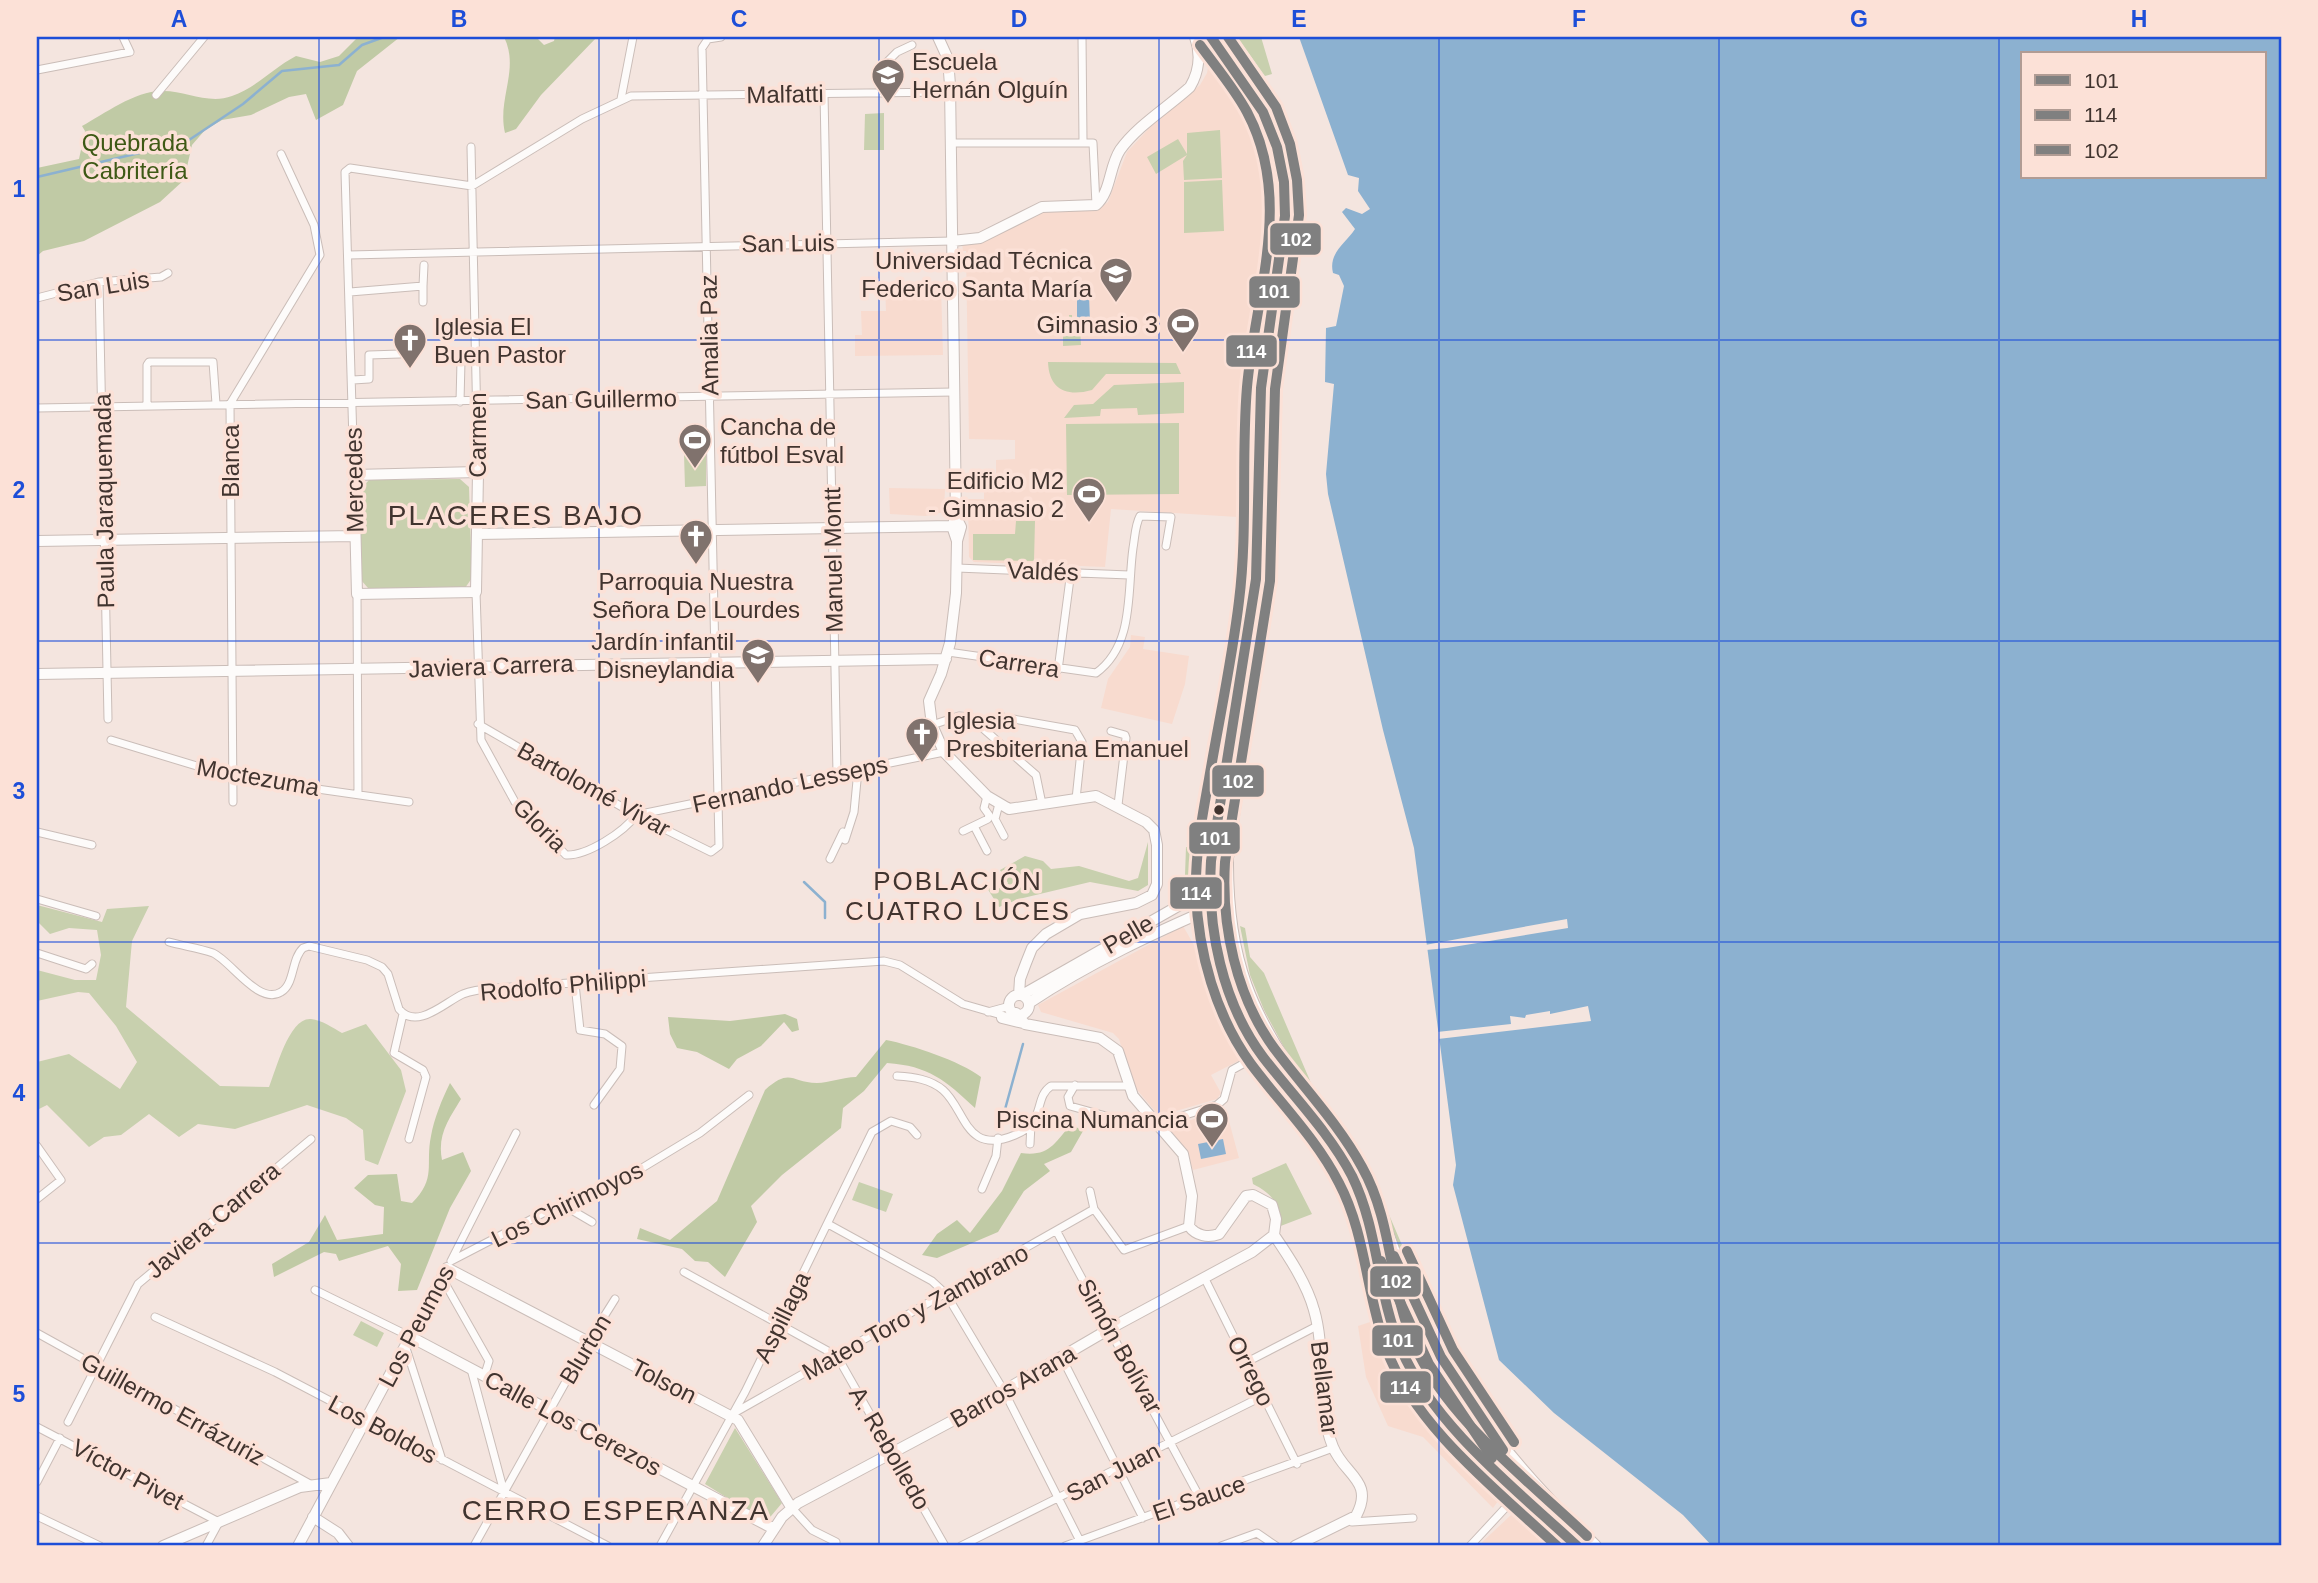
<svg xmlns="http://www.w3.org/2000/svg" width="2318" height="1583" font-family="Arial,sans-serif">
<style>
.built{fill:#f8dbcf}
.green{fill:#c8d0ae}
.forest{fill:#c0caa5}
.water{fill:#8cb1d0;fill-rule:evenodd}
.pier{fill:#f4e5df}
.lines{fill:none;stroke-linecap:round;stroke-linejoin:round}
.stream{stroke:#8cb1d0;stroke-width:2.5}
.street-casing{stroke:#cabdb8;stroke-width:9}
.secondary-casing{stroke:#cabdb8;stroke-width:12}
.primary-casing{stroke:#cabdb8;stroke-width:14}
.street{stroke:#fdfbfa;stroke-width:7}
.secondary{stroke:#fdfbfa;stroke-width:10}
.primary{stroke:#fdfbfa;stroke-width:12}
.bus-1-casing{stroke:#fce1d7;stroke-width:16}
.bus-2-casing{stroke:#fce1d7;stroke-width:16}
.bus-3-casing{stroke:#fce1d7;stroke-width:16}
.bus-1{stroke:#808080;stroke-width:10}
.bus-2{stroke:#808080;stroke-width:10}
.bus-3{stroke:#808080;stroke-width:10}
.grid{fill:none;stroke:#1d4ed8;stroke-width:2;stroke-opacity:0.55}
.bus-dot{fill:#41342f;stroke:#fce1d7;stroke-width:2.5}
.labels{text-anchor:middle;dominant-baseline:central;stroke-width:7;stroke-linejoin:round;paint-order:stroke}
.poi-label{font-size:24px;fill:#41342f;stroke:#fce1d7;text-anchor:end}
.street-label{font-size:24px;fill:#41342f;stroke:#fce1d7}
.park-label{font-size:24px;fill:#3e5915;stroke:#fce1d7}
.neighbourhood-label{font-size:26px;letter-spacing:2px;fill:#41342f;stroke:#fce1d7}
.quarter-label{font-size:28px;letter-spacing:2px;fill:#41342f;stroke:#fce1d7}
.line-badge{stroke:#fce1d7;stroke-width:2.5}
.badge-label{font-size:19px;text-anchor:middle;font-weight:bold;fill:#fff}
.neatline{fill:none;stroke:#1d4ed8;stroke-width:2.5}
.grid-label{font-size:23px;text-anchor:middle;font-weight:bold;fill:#1d4ed8}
</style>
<rect width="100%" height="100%" fill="#f4e5df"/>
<path class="built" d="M1212,47L1259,113L1274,162L1281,215L1274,270L1251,362L1253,518L1111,509L1105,567L974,562L969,557L968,499H984V480L996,478V460L1015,459V440L969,439L966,251H963L962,244L1042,211L1098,210L1108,202L1127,152L1154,123L1200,85L1207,73Z
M885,286H941L943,355L855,356V335H862L861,311H886Z
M889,488L945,489L944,512L925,516L890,514Z
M1131,635L1145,637L1143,649L1189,656L1185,684L1172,724L1101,708L1108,679L1130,647Z
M1183,926L1213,978L1250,1055L1211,1075L1221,1093L1217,1099L1159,1116L1133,1085L1119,1039L1113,1033L1041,1012L1038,1005Z
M1226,1110L1239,1158L1193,1170L1185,1148L1166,1127Z
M1385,1317L1396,1362L1413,1392L1439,1424L1498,1482L1501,1497L1493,1508L1423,1437L1388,1426L1366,1377L1358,1326Z
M1512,1514H1527L1562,1546H1478Z"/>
<path class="green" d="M1237,37H1261L1272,74L1265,76Z
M884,113V150H864L865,114Z
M1220,130L1222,178L1184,180L1183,161L1187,155L1156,174L1147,157L1178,139L1187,154V133Z
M1222,180L1224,231L1184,233V182Z
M1069,315H1072V328H1080L1081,345L1063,346V334H1069Z
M1048,362L1176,363L1181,374H1106L1092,390C1067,397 1049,390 1048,362Z
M1184,382V413L1138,415L1137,408L1101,409L1100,416L1064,418L1074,405L1093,404L1114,385Z
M1179,423V494L1067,495L1066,424Z
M706,453V486L685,487L684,454Z
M460,479L469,487L472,578L465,588H368L361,580L358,492L369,480Z
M1016,521H1035L1034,561L973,560V534H1015Z
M1148,842V885L1138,891L1090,882L1019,899L999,907L987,888H1001L1008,883L1000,870L1025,856L1043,861L1051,869L1079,866L1129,881L1138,878Z
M1186,847H1204L1202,880L1181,895L1177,887L1185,875Z
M37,905L102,922L107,909L149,906L132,941L126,1007L220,1086L269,1087C276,1070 289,1017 311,1019C322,1020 333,1028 342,1033L366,1024L401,1070L406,1091L378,1165L365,1160L363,1130L346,1118L307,1105L235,1129L198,1124L179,1137L149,1114L121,1135L104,1137L89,1147L47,1105L37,1110V1062L69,1054L120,1089L137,1062L116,1026L89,993L78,992L37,1001V970L75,980H96L101,955L97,930L69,928L50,934L37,921Z
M1240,926L1245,928L1250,957L1264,973L1311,1083L1363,1154L1414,1273L1416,1293L1264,1010L1250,975Z
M1286,1163L1312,1214L1278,1227C1280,1204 1273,1194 1253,1184L1252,1178Z
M859,1182L893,1194L886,1212L852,1200Z
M1392,1264L1418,1337L1439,1377L1504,1468C1433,1401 1408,1360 1389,1265Z
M361,1321L384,1333L377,1347L353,1335Z
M735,1428L782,1503L766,1522L705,1484Z"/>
<path class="forest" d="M358,37H400L357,71L343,105L316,120L306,94L289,97L251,115L222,120L205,130L192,145L184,180L160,202L84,241L43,251L37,256V168L79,159L85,131L82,126C104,114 135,91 161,91C185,90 208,105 232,96C256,88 273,68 296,56L320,62L339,56Z
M504,37H536L544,45L554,41L555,37H597L541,95L516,129L505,133C497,99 520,69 504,37Z
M785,1014L797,1019L799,1030L792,1032L784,1022L761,1046L737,1059L729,1069L697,1052L677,1048L670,1034L668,1017L730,1021Z
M886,1040C912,1045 960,1061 981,1077L975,1108C945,1080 929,1066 887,1063L864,1091L843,1108L841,1128L782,1175L751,1206L757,1222L725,1277L708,1262L695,1261L682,1249L637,1239L640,1228L670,1240L717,1201L765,1090C791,1067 791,1083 817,1083C829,1083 843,1077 856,1077Z
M450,1083L461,1099C449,1119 437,1135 442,1160L463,1152L471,1171L450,1208L417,1290L398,1291L401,1264L388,1246L339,1261L336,1254L324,1252L274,1277L272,1264L309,1242L325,1215L337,1240L383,1234L384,1207L375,1205L354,1188L368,1175L397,1174L401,1201L412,1203C437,1178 425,1165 431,1136C434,1119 442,1099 450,1083Z
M1071,1124L1083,1131L1071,1152L1044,1164L1050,1171L1024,1191L998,1232L937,1258L922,1255L937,1234L957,1220L970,1233L1002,1191L1021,1153C1049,1157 1055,1143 1071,1124Z"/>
<path class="water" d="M1299,37H2281V1546H1712L1683,1515L1554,1413L1499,1360L1453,1185L1456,1165L1414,848L1383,730L1328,494L1326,474L1334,384L1325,382L1326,328L1336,326L1344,286L1339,275L1333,273C1328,253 1346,243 1355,229L1342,212L1346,208L1362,214L1370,209L1358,191L1359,178L1348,175ZM2022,54H2264V177H2022Z
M1077,295H1089L1090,323H1077Z
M1223,1139L1226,1154L1201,1159L1198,1144Z"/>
<path class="pier" d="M1567,919L1568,928L1447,948L1426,950L1425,945Z
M1588,1006L1591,1021L1438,1039L1437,1032L1511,1024L1510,1016L1525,1018L1526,1015L1550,1011V1014Z"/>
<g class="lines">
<path class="stream" d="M37,177L186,142L243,104L282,71L339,65L362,45L384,37
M804,882L825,902V918
M1004,1113L1023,1044"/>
<defs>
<path id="street" d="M1082,37L1083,141
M37,70L130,52L123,37
M824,93L837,774
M887,93V62L897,52L912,45
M156,95L204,37
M621,99L633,37
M951,143H1093L1096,205
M471,147L478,472
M349,255L952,241
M99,282L108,719
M423,286V302
M350,292L423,286L424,265
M37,298L99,282L161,277L168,273
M353,380L369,379V355L400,354
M460,402L461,361
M147,405V365L149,362H213L216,404
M37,408L954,392
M354,475L345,172L350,168L472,186L582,119L631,96L950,92
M957,568L1129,575
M476,592L481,740L515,802L566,855C587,856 624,832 636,815L944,752
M357,594L358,794
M948,652L1096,673C1135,645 1127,590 1133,548C1135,537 1135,525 1140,516L1171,517L1166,546
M1058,670L1071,571
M478,724L636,815L711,852L719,846L702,48L708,39L721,37
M932,725L959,716L970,717L1036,775L1042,804
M986,729L992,721L1002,717L1075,730L1082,742L1076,799
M1111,731L1125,735L1126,738L1118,805
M111,740L233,777L409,802
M233,802L230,404L320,255L314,225L281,154
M999,804L995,819L1004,836
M974,826L987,851
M963,831L988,819L989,815L984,808L987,796
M37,832L92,845
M845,840L854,812L858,770
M830,859L843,832
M37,899L96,916
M169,942C183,946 199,948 213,953C231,961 259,1006 281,992C295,984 291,959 303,948L309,946L367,960L382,967L388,974L399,1009C417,1031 445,1002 463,994C473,990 485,989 496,988L884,961L900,965L963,1004L1005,1016
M37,953L86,969L92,964
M575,984L580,1030L605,1034L622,1046L620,1069L594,1105
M988,1012L1010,1006
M403,1014L394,1053L423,1070L426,1077L409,1139
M897,1076C913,1077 930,1079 943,1090C966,1110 965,1156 1015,1135C1047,1122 1033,1098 1051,1086H1130
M1075,1085L1068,1097L1070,1106L1106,1116
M1157,1124L1217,1105L1224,1099L1232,1070L1261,1054
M1030,1144L1031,1124
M37,1146L61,1180L37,1199
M982,1189L996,1156L998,1138
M1090,1191L1094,1209L1124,1250L1189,1226
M563,1205L592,1222
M828,1224L932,1281L946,1294L1004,1391L1080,1541
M1057,1232L1200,1498
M451,1261L555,1207L604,1191L700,1133L749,1095
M451,1261L516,1133
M684,1272L837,1356L945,1546
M1204,1277L1297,1464
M442,1278L489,1361L484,1377
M315,1290L409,1336
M155,1317L275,1372L608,1546
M37,1333L310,1484
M405,1345L442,1460
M1062,1358L1143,1518
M1247,1362L1317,1326
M471,1369L504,1492
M734,1413L1094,1209
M68,1422L138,1284L311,1139
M37,1427L219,1522L206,1546
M37,1482L60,1438
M791,1507L812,1530L836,1542
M37,1516L100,1546
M1352,1522L1413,1518
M474,1546L588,1342L615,1299
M660,1546L745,1392L872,1132L891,1121L910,1127L917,1135
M961,1546L1263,1396
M1065,1546L1333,1448
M1221,1546L1257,1533L1276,1546
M1470,1546L1521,1491"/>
<path id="secondary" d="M938,37L948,59L950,85L956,517L952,526L957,541
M952,241L980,238L1042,207L1096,205C1111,192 1109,167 1120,150C1138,125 1167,108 1190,87C1199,72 1201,54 1195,37
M478,472L476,592L357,594L354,475Z
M956,517L961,527L957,541L956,593L950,643L941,674L929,701L932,725L944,752L987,796L1009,809L1096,796L1146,822L1154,830L1157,845V884L1152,895L1136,903L1080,914L1046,934L1032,948L1026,963L1020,979L1019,995
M477,534L952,526
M37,541L355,536
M37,674L946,659
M1022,995L1187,901L1211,894L1227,901
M1009 1005a10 10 0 1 1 20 0a10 10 0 1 1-20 0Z
M1029,1003C1089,963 1154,933 1219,905
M1016,1013L1025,1024L1100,1038L1118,1051L1133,1096L1183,1154L1192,1196L1189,1226C1196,1236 1208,1238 1219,1234L1246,1196L1253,1195L1272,1205L1276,1219L1274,1235
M1002,1018L1023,1023
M1274,1235C1289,1257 1307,1284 1314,1310C1327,1354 1315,1403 1333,1447C1344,1475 1375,1481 1356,1516L1295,1546
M409,1336L774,1529
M313,1517L338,1533L348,1546
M163,1546L300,1487L331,1483
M298,1546L447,1268L738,1420L791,1507
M763,1546L782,1517L798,1503L952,1421L1111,1328L1252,1252L1274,1235"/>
<path id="primary" d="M1211,37C1228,61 1250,85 1263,112C1310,207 1268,291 1261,388C1256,452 1262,515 1256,579C1249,647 1233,716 1222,784C1215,824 1207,866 1211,907C1217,959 1231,1013 1262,1055C1292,1094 1327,1131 1351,1175C1382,1233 1378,1292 1401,1349C1426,1413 1526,1497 1577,1546
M1228,37L1257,78L1278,121L1291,167L1296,217L1294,251L1273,384L1267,576L1227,858C1226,960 1250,1016 1310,1098C1326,1119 1343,1139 1356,1162C1382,1209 1395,1262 1417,1310C1462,1405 1520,1474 1595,1546"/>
</defs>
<use href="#street" class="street-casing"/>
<use href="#secondary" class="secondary-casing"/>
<use href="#primary" class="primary-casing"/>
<use href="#street" class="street"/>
<use href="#secondary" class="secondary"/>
<use href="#primary" class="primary"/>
<defs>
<path id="bus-1" d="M1211,37L1263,112L1277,147L1284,182L1285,216L1261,388L1256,579L1211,861C1207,928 1222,1002 1263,1057C1293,1096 1329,1132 1352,1176C1379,1231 1377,1294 1401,1349C1434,1426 1517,1490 1577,1546
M1394,1256L1441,1357L1503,1450"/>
<path id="bus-2" d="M1200,45C1216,67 1234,88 1247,112C1294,200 1255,295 1247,387C1241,458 1248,529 1239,601C1232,660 1219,720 1209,779C1202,817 1195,855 1196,893C1198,952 1216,1016 1251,1064C1280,1103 1316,1138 1339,1183C1366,1234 1366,1294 1386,1348C1414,1426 1498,1491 1557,1546
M1381,1261L1429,1364L1492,1458"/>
<path id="bus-3" d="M1228,37L1276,107L1290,144L1297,180L1299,215L1275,389L1270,581L1225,862C1221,925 1236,996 1274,1048C1303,1087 1338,1123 1362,1167C1393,1222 1389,1287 1414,1344C1446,1418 1529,1481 1587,1536
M1407,1251L1453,1350L1514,1442"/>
</defs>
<use href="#bus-1" class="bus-1-casing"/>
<use href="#bus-2" class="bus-2-casing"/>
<use href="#bus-3" class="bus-3-casing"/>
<use href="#bus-1" class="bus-1"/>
<use href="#bus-2" class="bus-2"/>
<use href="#bus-3" class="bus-3"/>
</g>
<path class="grid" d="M319,37V1546M599,37V1546M879,37V1546M1159,37V1546M1439,37V1546M1719,37V1546M1999,37V1546M37,340H2281M37,641H2281M37,942H2281M37,1243H2281"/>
<defs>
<symbol id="school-pin" viewBox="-11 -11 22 30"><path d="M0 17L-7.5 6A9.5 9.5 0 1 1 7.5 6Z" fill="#80726d" stroke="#fce1d7"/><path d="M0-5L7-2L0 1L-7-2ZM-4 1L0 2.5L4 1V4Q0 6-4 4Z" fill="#fff"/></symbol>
<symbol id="university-pin" viewBox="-11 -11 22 30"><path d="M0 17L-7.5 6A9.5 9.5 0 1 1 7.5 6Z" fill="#80726d" stroke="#fce1d7"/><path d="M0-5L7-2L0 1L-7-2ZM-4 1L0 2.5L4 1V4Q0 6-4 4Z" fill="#fff"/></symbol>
<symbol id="stadium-pin" viewBox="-11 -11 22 30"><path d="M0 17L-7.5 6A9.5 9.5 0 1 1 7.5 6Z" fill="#80726d" stroke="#fce1d7"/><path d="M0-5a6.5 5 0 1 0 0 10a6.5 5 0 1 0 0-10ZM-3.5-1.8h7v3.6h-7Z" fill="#fff"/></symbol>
<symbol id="church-pin" viewBox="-11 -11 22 30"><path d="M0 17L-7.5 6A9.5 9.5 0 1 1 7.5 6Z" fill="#80726d" stroke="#fce1d7"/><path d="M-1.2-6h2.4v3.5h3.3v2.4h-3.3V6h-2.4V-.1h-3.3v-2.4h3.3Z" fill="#fff"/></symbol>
</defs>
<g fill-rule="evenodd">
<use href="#school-pin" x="869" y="56" width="38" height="52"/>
<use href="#university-pin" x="1097" y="255" width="38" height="52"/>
<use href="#stadium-pin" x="1164" y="305" width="38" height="52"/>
<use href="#church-pin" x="391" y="321" width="38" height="52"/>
<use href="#stadium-pin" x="676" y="421" width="38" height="52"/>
<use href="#stadium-pin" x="1070" y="475" width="38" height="52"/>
<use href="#church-pin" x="677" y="517" width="38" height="52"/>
<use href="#school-pin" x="739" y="636" width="38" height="52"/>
<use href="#church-pin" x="903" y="715" width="38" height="52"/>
<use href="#stadium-pin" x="1193" y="1100" width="38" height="52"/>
</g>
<circle class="bus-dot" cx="1219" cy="810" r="6"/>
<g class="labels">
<g class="poi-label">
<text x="912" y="61" text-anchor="start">Escuela<tspan x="912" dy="28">Hernán Olguín</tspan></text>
<text x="1092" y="260">Universidad Técnica<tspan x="1092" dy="28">Federico Santa María</tspan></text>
<text x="1158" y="324">Gimnasio 3</text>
<text x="434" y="326" text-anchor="start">Iglesia El<tspan x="434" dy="28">Buen Pastor</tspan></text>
<text x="720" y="426" text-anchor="start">Cancha de<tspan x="720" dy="28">fútbol Esval</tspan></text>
<text x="1064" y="480">Edificio M2<tspan x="1064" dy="28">- Gimnasio 2</tspan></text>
<text x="696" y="581" text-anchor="middle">Parroquia Nuestra<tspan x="696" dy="28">Señora De Lourdes</tspan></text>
<text x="734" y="641">Jardín infantil<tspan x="734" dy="28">Disneylandia</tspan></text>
<text x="946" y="720" text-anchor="start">Iglesia<tspan x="946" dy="28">Presbiteriana Emanuel</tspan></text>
<text x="1188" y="1119">Piscina Numancia</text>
</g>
<g class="street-label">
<text transform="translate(785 94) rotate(-1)">Malfatti</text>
<text transform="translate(788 243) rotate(-1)">San Luis</text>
<text transform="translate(103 286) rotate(-9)">San Luis</text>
<text transform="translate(709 335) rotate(-91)">Amalia Paz</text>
<text transform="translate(601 399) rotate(-1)">San Guillermo</text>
<text transform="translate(477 435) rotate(-90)">Carmen</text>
<text transform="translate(230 461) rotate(-90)">Blanca</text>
<text transform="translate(354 480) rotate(-91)">Mercedes</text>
<text transform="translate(104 501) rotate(-91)">Paula Jaraquemada</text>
<text transform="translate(833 560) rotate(-91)">Manuel Montt</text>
<text transform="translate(1043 571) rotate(2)">Valdés</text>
<text transform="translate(1019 663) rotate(9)">Carrera</text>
<text transform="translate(491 666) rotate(-2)">Javiera Carrera</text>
<text transform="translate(258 777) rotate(10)">Moctezuma</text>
<text transform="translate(790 784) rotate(-12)">Fernando Lesseps</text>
<text transform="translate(594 789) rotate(29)">Bartolomé Vivar</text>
<text transform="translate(540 825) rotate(45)">Gloria</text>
<text transform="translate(1128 934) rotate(-30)">Pelle</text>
<text transform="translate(563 985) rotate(-5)">Rodolfo Philippi</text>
<text transform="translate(567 1204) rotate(-26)">Los Chirimoyos</text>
<text transform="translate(213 1220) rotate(-40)">Javiera Carrera</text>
<text transform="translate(915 1312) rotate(-29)">Mateo Toro y Zambrano</text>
<text transform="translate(782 1317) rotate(-64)">Aspillaga</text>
<text transform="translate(416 1326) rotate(-62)">Los Peumos</text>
<text transform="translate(1120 1346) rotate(61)">Simón Bolívar</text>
<text transform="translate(585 1349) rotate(-59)">Blurton</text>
<text transform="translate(1251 1371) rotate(63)">Orrego</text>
<text transform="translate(664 1381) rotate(27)">Tolson</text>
<text transform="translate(1013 1386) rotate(-30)">Barros Arana</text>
<text transform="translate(1325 1388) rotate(83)">Bellamar</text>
<text transform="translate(173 1409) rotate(29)">Guillermo Errázuriz</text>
<text transform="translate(573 1423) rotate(28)">Calle Los Cerezos</text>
<text transform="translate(383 1429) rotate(28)">Los Boldos</text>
<text transform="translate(890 1448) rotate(60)">A. Rebolledo</text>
<text transform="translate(1113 1472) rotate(-27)">San Juan</text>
<text transform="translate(128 1474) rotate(28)">Víctor Pivet</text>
<text transform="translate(1199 1498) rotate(-19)">El Sauce</text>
</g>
<g class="park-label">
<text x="135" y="142">Quebrada<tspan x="135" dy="28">Cabritería</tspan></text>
</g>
<g class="neighbourhood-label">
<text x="958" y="881">POBLACIÓN<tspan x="958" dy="30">CUATRO LUCES</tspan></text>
</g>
<g class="quarter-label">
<text x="516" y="515">PLACERES BAJO</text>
<text x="616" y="1510">CERRO ESPERANZA</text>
</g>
</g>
<g class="line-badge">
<rect x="1269" y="222" width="53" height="34" rx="7" fill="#808080"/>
<rect x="1248" y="275" width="53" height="34" rx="7" fill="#808080"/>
<rect x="1225" y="334" width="53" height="34" rx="7" fill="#808080"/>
<rect x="1211" y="764" width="54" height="34" rx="7" fill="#808080"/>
<rect x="1188" y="821" width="53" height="34" rx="7" fill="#808080"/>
<rect x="1169" y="876" width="54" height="34" rx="7" fill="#808080"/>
<rect x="1369" y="1265" width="53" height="33" rx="7" fill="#808080"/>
<rect x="1371" y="1324" width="53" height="33" rx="7" fill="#808080"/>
<rect x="1379" y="1370" width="53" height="34" rx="7" fill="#808080"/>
</g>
<g class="badge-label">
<text x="1296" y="246">102</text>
<text x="1274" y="298">101</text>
<text x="1251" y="358">114</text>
<text x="1238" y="788">102</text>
<text x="1215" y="845">101</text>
<text x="1196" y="900">114</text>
<text x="1396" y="1288">102</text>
<text x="1398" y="1347">101</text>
<text x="1405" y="1394">114</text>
</g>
<rect width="2318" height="1583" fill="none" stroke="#fce1d7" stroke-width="77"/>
<rect x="2021" y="52" width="245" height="126" fill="#fce1d7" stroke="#b19c94" stroke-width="2"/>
<rect x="2035" y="75" width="35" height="10" fill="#808080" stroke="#b19c94" stroke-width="2"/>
<text x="2084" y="88" font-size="21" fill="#41342f">101</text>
<rect x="2035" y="110" width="35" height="10" fill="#808080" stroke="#b19c94" stroke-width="2"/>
<text x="2084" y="122" font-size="21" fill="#41342f">114</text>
<rect x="2035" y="145" width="35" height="10" fill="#808080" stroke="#b19c94" stroke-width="2"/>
<text x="2084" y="158" font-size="21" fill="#41342f">102</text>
<rect x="38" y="38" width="2242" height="1506" class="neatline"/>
<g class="grid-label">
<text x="179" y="27">A</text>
<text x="459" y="27">B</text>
<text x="739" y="27">C</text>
<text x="1019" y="27">D</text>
<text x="1299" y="27">E</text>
<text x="1579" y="27">F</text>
<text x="1859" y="27">G</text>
<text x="2139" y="27">H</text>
<text x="19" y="197">1</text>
<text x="19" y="498">2</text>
<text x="19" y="799">3</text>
<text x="19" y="1101">4</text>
<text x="19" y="1402">5</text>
</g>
</svg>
